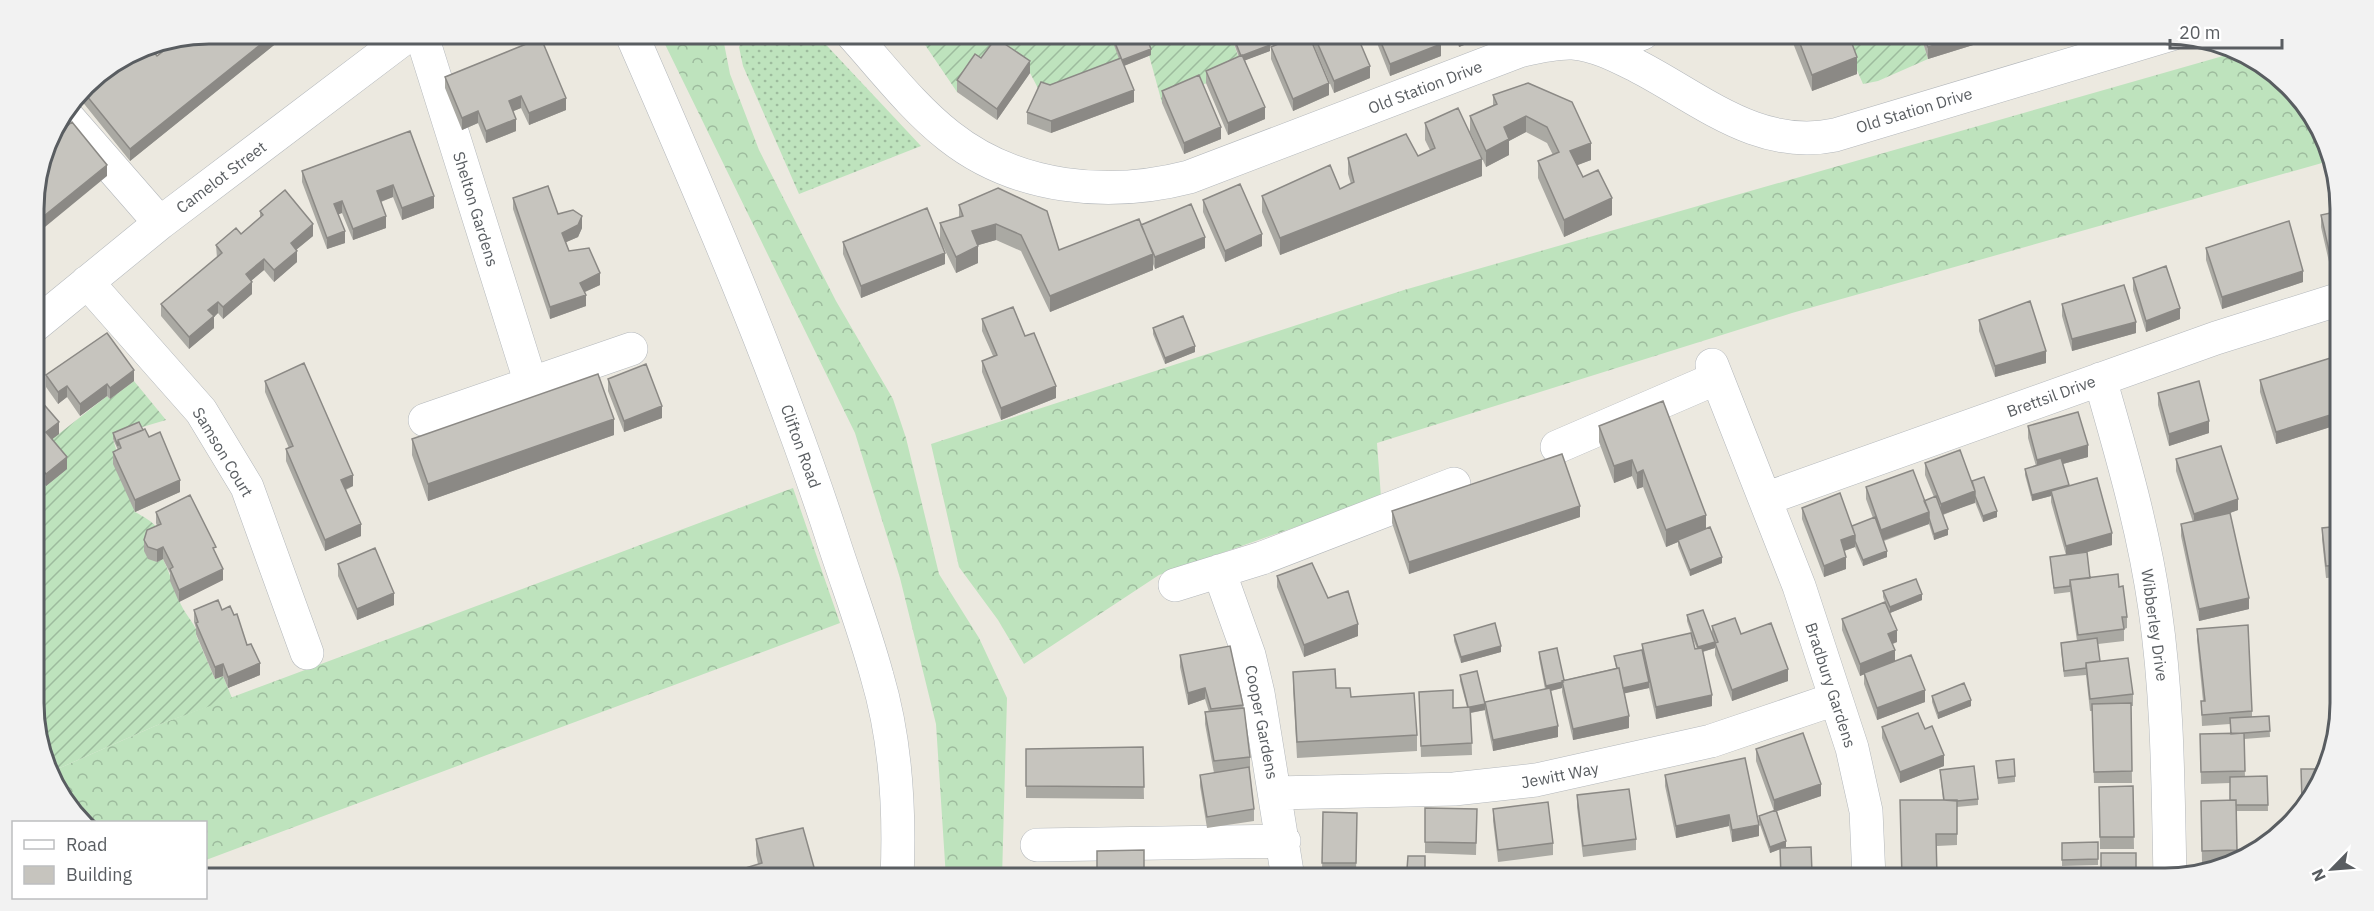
<svg xmlns="http://www.w3.org/2000/svg" width="2374" height="911" font-family="'IBM Plex Sans',sans-serif">
<style>
.grass{fill:url(#grass-dots)}
.forest{fill:url(#forest-crowns)}
.garden{fill:url(#garden-furrows)}
.lines{fill:none;stroke-linecap:round;stroke-linejoin:round}
.minor-casing{stroke:#b3b7bb;stroke-width:34}
.minor{stroke:#fff;stroke-width:33}
.wall{fill:#aaa9a3;fill-rule:evenodd}
.shaded-wall{fill:#8b8985}
.building{fill:#c6c4be;stroke:#8b8985;stroke-width:1.5}
.labels{text-anchor:middle;dominant-baseline:central;stroke-width:5;stroke-linejoin:round;paint-order:stroke}
.street-label{font-size:16px;fill:#595d61;stroke:#fff}
.rim{fill:none;stroke:#595d61;stroke-width:3}
</style>
<defs>
<pattern id="grass-dots" width="8" height="8" patternUnits="userSpaceOnUse" patternTransform="scale(1.5)"><rect width="8" height="8" fill="#bee3bd"/><path d="M2 2h.1M6 6h.1" fill="none" stroke="#9dbb9d" stroke-width="1.8" stroke-linecap="round"/></pattern>
<pattern id="forest-crowns" width="20" height="18" patternUnits="userSpaceOnUse" patternTransform="scale(1.5)"><rect width="20" height="18" fill="#bee3bd"/><path d="M2 6a3 3 0 1 1 6 0M12 15a3 3 0 1 1 6 0" fill="none" stroke="#9dbb9d"/></pattern>
<pattern id="garden-furrows" width="10" height="10" patternUnits="userSpaceOnUse" patternTransform="scale(1.5)"><rect width="10" height="10" fill="#bee3bd"/><path d="M-1 1l2-2M0 10L10 0M9 11l2-2" fill="none" stroke="#9dbb9d"/></pattern>
</defs>
<rect width="100%" height="100%" fill="#ece9e0"/>
<path class="grass" d="M747,33H815L921,146L799,194L743,66L739,47Z"/>
<path class="forest" d="M722,33L730,74L759,150L836,301L893,399L906,438L939,574L979,638L1007,698L1002,878H946L936,724L900,578L855,433L660,34Z
M2237,52L2298,93L2329,161L1792,313L1377,443L1381,497L1159,575L1024,664L998,620L959,567L931,444L1404,290Z
M793,488L840,623L206,860V822H83L76,818L53,771L155,726Z"/>
<path class="garden" d="M917,33H1122L1121,67L1041,94L1030,73L975,66L957,92Z
M1143,33H1230L1242,67L1162,103Z
M1824,33H1920L1928,59L1878,81L1863,84L1846,45Z
M134,381L166,420L139,428L113,439L135,512C163,527 162,531 157,562L163,559C170,573 173,586 179,600C183,612 193,621 198,633L196,635L215,679L223,676L232,698L155,726L53,771L36,737L35,479L38,477L46,444L107,396L110,399Z"/>
<g class="lines">
<defs>
<path id="minor" d="M421,33L531,384
M631,33C703,198 775,363 831,534C846,581 864,628 877,676C896,740 900,811 897,878
M851,33C882,67 912,107 949,136C1016,189 1108,198 1189,177L1519,51C1536,47 1555,42 1573,43C1596,45 1617,56 1637,66C1701,99 1758,151 1835,135L2172,34
M1601,49L1643,33
M64,113L160,223
M87,282L201,411L247,487L307,653
M34,326L160,223L411,33
M1712,365L1799,586L1852,748L1866,811L1869,878
M2100,379C2122,455 2144,531 2155,609C2168,698 2168,788 2170,878
M425,420L631,349
M1557,447L1717,378
M1765,499L2216,338L2340,299
M1219,571L1249,655L1258,693L1288,878
M1175,585L1262,558L1454,484
M1275,793L1454,789L1536,780L1711,741L1835,699
M1037,845L1284,841"/>
</defs>
<use href="#minor" class="minor-casing"/>
<use href="#minor" class="minor"/>
</g>
<path class="wall" d="M208,33H289L130,161L81,100V92L88,83L157,56L165,49L160,43Z
M1111,33H1145L1151,55L1124,66L1134,102L1051,133L1027,124V112L1050,85L1119,59L1111,37Z
M1230,33H1266L1270,51L1245,60L1265,119L1228,135L1206,83V71L1239,57Z
M1312,33H1356L1370,78L1334,93L1312,41Z
M1375,33H1437L1441,56L1390,76L1375,38Z
M1453,33H1494L1459,47Z
M1789,33H1830L1857,74L1812,91Z
M1920,33H1986V41L1928,59Z
M541,38L566,110L529,125L521,108L513,111L516,131L486,143L478,123L462,130L445,88V77Z
M1271,47L1329,95L1293,111L1271,59Z
M981,58L1030,73L997,120L957,92V80Z
M1528,83L1591,160L1577,165L1583,177L1612,215L1564,237L1538,178V161L1553,155L1547,143L1526,132L1509,141V155L1486,167L1470,132V116L1493,106V95Z
M1162,91L1221,139L1184,154L1162,103Z
M1425,123L1482,176L1280,255L1262,212V196L1340,189L1351,184L1348,174V158L1418,156L1430,150L1425,140Z
M410,131L434,208L402,220L393,197L381,202L386,228L353,240L342,213L338,214L345,243L327,249L302,182V171Z
M513,198L558,214L582,228L578,237L566,242L569,251L600,285L585,292L586,306L550,319L513,209Z
M1203,200L1262,246L1225,262L1203,212Z
M959,205L1059,250L1141,225L1205,248L1155,269L1153,264V270L1050,312L1021,251L996,240L978,245V263L956,273L940,240L945,264L861,298L843,254V242L940,240V223L959,217Z
M260,211L313,236L296,250L297,262L274,282L264,270L251,281L252,294L223,319L218,313L214,317V328L189,349L161,316V304L217,258L216,245L241,234L260,218Z
M2340,211V274L2332,275L2321,227V215Z
M2206,248L2303,282L2222,309L2206,260Z
M2133,278L2180,319L2146,332L2133,290Z
M2062,304L2136,333L2072,351L2062,316Z
M982,319L1025,336L1056,398L1001,420L982,372V361L993,356L982,331Z
M1979,320L2046,363L1995,377L1979,331Z
M1153,328L1195,352L1165,364L1153,334Z
M2340,355V424L2276,444L2260,392V380Z
M46,375L134,381L110,399L107,396L80,416L67,397L58,404L46,387Z
M608,379L662,418L624,432L608,391Z
M265,381L353,486L346,490L361,536L325,551L286,461V449L289,448L265,392Z
M34,393L59,434L52,439L67,469L46,486L38,477Z
M2158,393L2209,433L2169,446L2158,405Z
M1599,426L1706,528L1722,563L1690,576L1678,546V542L1666,547L1643,487L1637,489L1632,476L1614,483L1599,442Z
M2028,426L2088,457L2063,464L2069,486L2112,545L2084,553L2090,578L2119,587L2127,617V628L2124,629V641L2098,644L2100,661L2133,694V706H2131L2132,783H2094L2092,711H2090L2086,675L2064,677L2061,649V643L2077,641L2070,592L2054,594L2050,557L2066,555L2051,502V496L2032,501L2025,475V469L2036,466L2028,438Z
M143,430L149,437L180,492L135,512L113,464V452L118,450L113,439V433Z
M614,435L428,501L412,455V439Z
M2176,459L2238,510L2230,513L2249,609L2199,621L2181,536V524L2193,522L2176,471Z
M1925,463L1972,481L1997,517L1983,522L1975,502L1943,515L1948,535L1934,540L1929,524L1884,541L1887,557L1863,566L1855,547L1844,551L1846,569L1824,577L1802,519V508L1852,526L1873,518L1866,499V487L1924,501L1934,497L1925,475Z
M1392,511L1580,517L1409,574L1392,523Z
M156,512L216,554L223,580L179,602L170,581V573L163,559L157,562L148,559L144,551V540L157,526L156,523Z
M2340,526L2341,577L2326,578L2322,539V528Z
M338,564L394,605L357,620L338,576Z
M1277,576L1328,598L1358,636L1304,657L1277,587Z
M1883,591L1922,600L1890,613L1897,642L1893,644L1895,661L1925,702L1877,720L1864,684V674L1860,676L1842,630V619L1885,602L1883,597Z
M194,610H222L247,645L260,675L228,688L223,676L215,679L196,634V628L194,622Z
M1687,615L1712,634V626L1741,634L1788,681L1732,701L1715,655V648L1703,652L1712,706L1656,719L1649,688L1624,693L1629,728L1573,740L1562,692V688L1551,691L1558,737L1493,751L1485,713V702L1545,689L1539,658V652L1564,680L1616,668L1614,656L1642,650V644L1691,633L1687,621ZM1692,636L1697,649H1695Z
M2197,629L2252,711V717L2269,716L2270,737L2244,739L2245,777L2267,776L2268,811H2236L2237,855L2218,862L2202,863L2201,801L2230,800V783L2201,784L2200,734H2230V724L2202,726L2201,701H2203L2197,640Z
M1454,635L1501,652L1461,663L1454,641Z
M1180,655L1243,705L1250,757V769H1249L1254,809V821L1207,828L1200,786V775L1214,773L1205,724V712H1209L1205,699L1188,705L1180,667Z
M1293,672L1336,688L1417,735V751L1297,758L1293,688Z
M1460,675L1485,710L1471,713L1472,755L1421,757L1419,692L1453,708L1467,707L1460,681Z
M1932,696L1971,706L1938,719L1932,702Z
M1882,727L1925,729L1944,766L1900,783L1882,738Z
M1143,747L1144,799L1026,798V749Z
M1756,749L1821,796L1777,811L1786,847L1785,848L1781,878L1780,849L1770,853L1759,822V816L1774,811L1756,761Z
M1745,758L1759,836L1732,842L1729,826L1676,838L1665,786V775Z
M1996,761L2015,776V782L1998,784Z
M1940,770L1978,799V805L1957,807V845L1937,846L1902,878L1943,800Z
M2133,786L2134,849H2100L2099,787Z
M1577,795L1636,839V850L1583,857L1577,807Z
M1425,808L1477,809L1476,855L1425,853Z
M1493,809L1553,843V855L1498,862L1493,821Z
M1323,812L1357,813L1356,875L1322,874Z
M756,839L817,878L758,864L756,855Z
M2098,842V865L2062,866V843Z"/>
<path class="shaded-wall" d="M275,33H289L130,161V149Z
M1466,33H1494L1459,47V36Z
M1974,33H1986V41L1928,59V47Z
M1441,44V56L1390,76V64Z
M1270,45V51L1241,62V56Z
M1151,49V55L1121,67V61Z
M1857,57V74L1812,91V75Z
M1030,61V73L997,120V109Z
M1370,66V78L1334,93V81Z
M1329,83V95L1293,111V99Z
M1134,90V102L1051,133V121Z
M521,96V108L509,113V101Z
M566,98V110L529,125V113Z
M1265,107V119L1228,135V123Z
M478,111V123L462,130V118Z
M1526,116V132L1509,141V155L1486,167V151L1504,127Z
M516,119V131L486,143V131Z
M1221,127V139L1184,154V143Z
M1591,143V160L1570,168V151Z
M1482,159V176L1280,255V238Z
M107,165V176L34,236V224Z
M393,185V197L377,203V191Z
M434,196V208L402,220V208Z
M1612,198V215L1564,237V220Z
M342,201V213L334,216V204Z
M386,216V228L353,240V229Z
M582,216V228L578,237L562,244V233Z
M313,224V236L291,254V243Z
M996,224V240L972,247V231Z
M345,231V243L327,249V238Z
M1262,234V246L1225,262V251Z
M1205,237V248L1155,269V257Z
M978,246V263L956,273V257Z
M297,251V262L274,282V270Z
M945,253V264L861,298V286Z
M1153,254V270L1050,312V296Z
M264,259V270L246,285V274Z
M2303,271V282L2222,309V297Z
M600,273V285L580,294V283Z
M252,282V294L223,319V307Z
M586,295V306L550,319V307Z
M218,302V313L214,317V328L189,349V337L208,310Z
M2180,308V319L2146,332V321Z
M2136,322V333L2072,351V339Z
M1195,346V352L1165,364V358Z
M2046,351V363L1995,377V366Z
M134,370V381L110,399V388Z
M107,384V396L80,416V404Z
M67,386V397L58,404V392Z
M1056,386V398L1001,420V408Z
M662,406V418L624,432V421Z
M2340,412V424L2276,444V432Z
M614,419V435L428,501V484Z
M2209,421V433L2169,446V434Z
M59,422V434L46,444V432Z
M2088,445V457L2037,471V460Z
M67,457V469L46,486V474Z
M1632,460V476L1614,483V466Z
M38,465V477L35,479V468Z
M1643,470V487L1637,489V473Z
M353,475V486L341,491V480Z
M180,480V492L135,512V500Z
M2069,485V491H2051V496L2032,501V495Z
M1975,491V503L1941,515V504Z
M2238,499V510L2194,526V514Z
M1580,506V517L1409,574V562Z
M1997,511V517L1983,522V516Z
M1929,512V524L1881,541V530Z
M1706,515V532L1678,540V542L1666,547V530Z
M361,524V536L325,551V540Z
M1948,529V535L1934,540V534Z
M2112,533V545L2066,558V546Z
M1855,535V547L1841,552V540Z
M163,547V559L157,562V550Z
M1887,551V557L1863,566V560Z
M1722,557V563L1690,576V570Z
M1846,557V569L1824,577V566Z
M223,569V580L179,602V590Z
M394,593V605L357,620V609Z
M1922,594V600L1890,613V607Z
M2249,598V609L2199,621V609Z
M1358,624V636L1304,657V645Z
M1897,630V642L1888,645V634Z
M1715,642V648L1698,653V647Z
M1501,646V652L1461,663V657Z
M1895,650V662L1860,676V664Z
M260,663V675L228,688V677Z
M223,664V676L215,679V667Z
M1788,669V681L1732,701V690Z
M1562,682V688L1546,692V686Z
M1649,682V688L1622,694V688Z
M1205,688V699L1188,705V693Z
M1925,690V702L1877,720V708Z
M1712,695V706L1656,719V707Z
M1971,700V706L1938,719V713Z
M1485,704V710L1469,713V707Z
M1629,716V728L1573,740V729Z
M1558,726V737L1493,751V740Z
M1944,755V766L1900,783V772Z
M1821,784V796L1774,812V800Z
M1729,815V826L1676,838V826Z
M1759,825V836L1732,842V830Z
M1786,841V847L1770,853V847Z"/>
<path class="building" d="M208,33H275L130,149L82,90L88,83L106,69L142,46L148,45L157,56L171,45L168,41Z
M1111,33H1145L1151,49L1122,60Z
M1232,33H1266L1270,45L1241,56Z
M1304,33H1308L1329,83L1293,99L1271,47Z
M1313,33H1356L1370,66L1334,81Z
M1377,33H1437L1441,44L1390,64Z
M1796,33H1830L1831,34L1834,33H1848L1857,57L1812,75Z
M1923,33H1974L1928,47Z
M541,38L566,98L529,113L521,96L509,101L516,119L486,131L478,111L462,118L445,77Z
M996,38L1030,61L997,109L957,80L975,54L981,58Z
M1242,55L1265,107L1228,123L1206,71Z
M1121,58L1134,90L1051,121L1027,112L1041,82L1050,85Z
M1199,75L1221,127L1184,143L1162,91Z
M1528,83L1572,102L1591,143L1570,151L1583,177L1598,170L1612,198L1564,220L1538,161L1559,152L1547,127L1526,116L1504,127L1509,139L1486,151L1470,116L1497,104L1493,95Z
M1458,108L1482,159L1280,238L1262,196L1330,165L1340,189L1354,182L1348,158L1406,134L1418,156L1435,148L1425,123Z
M72,122L107,165L34,224L33,196L48,142Z
M410,131L434,196L402,208L393,185L377,191L386,216L353,229L342,201L334,204L345,231L327,238L302,171Z
M1240,184L1262,234L1225,251L1203,200Z
M548,186L558,214L573,210L582,216L578,225L562,233L569,251L589,248L600,273L580,283L586,295L550,307L513,198Z
M998,188L1047,211L1059,250L1139,219L1153,254L1050,296L1021,235L996,224L972,231L978,246L956,257L940,223L963,216L959,205Z
M285,190L313,224L291,243L297,251L274,270L264,259L246,274L252,282L223,307L218,302L208,310L214,316L189,337L161,304L222,253L216,245L236,228L241,234L263,215L260,211Z
M1191,204L1205,237L1155,257L1141,225Z
M927,208L945,253L861,286L843,242Z
M2340,211V262L2332,264L2321,215Z
M2289,221L2303,271L2222,297L2206,248Z
M2166,266L2180,308L2146,321L2133,278Z
M2124,285L2136,322L2072,339L2062,304Z
M2030,301L2046,351L1995,366L1979,320Z
M1013,307L1025,336L1034,333L1056,386L1001,408L982,361L997,355L982,319Z
M1183,316L1195,346L1165,358L1153,328Z
M107,333L134,370L110,388L107,384L80,404L67,386L58,392L46,375Z
M2340,355V412L2276,432L2260,380Z
M304,363L353,475L341,480L361,524L325,540L286,449L293,446L265,381Z
M646,364L662,406L624,421L608,379Z
M598,374L614,419L428,484L412,439Z
M2199,381L2209,421L2169,434L2158,393Z
M34,393L59,422L46,432L67,457L46,474L38,465L35,468Z
M1663,401L1706,515L1666,530L1643,470L1637,473L1632,460L1614,466L1599,426Z
M2078,412L2088,445L2037,460L2028,426Z
M139,422L143,430L118,440V446L113,433Z
M145,429L149,437L160,432L180,480L135,500L113,452L121,448L118,440Z
M2221,446L2238,499L2194,514L2176,459Z
M1960,450L1975,491L1941,504L1925,463Z
M1562,454L1580,506L1409,562L1392,511Z
M2061,458L2069,485L2032,495L2025,469Z
M1913,470L1929,512L1881,530L1866,487Z
M1984,477L1997,511L1983,516L1975,496V491L1972,481Z
M2097,478L2112,533L2066,546L2051,491Z
M1840,493L1855,535L1841,540L1846,557L1824,566L1802,508Z
M190,495L216,547L213,548L223,569L179,590L170,569L173,567L163,547L157,550L148,547L144,540L147,530L161,524L156,512Z
M1936,496L1948,529L1934,534L1929,518V512L1924,501Z
M2230,513L2249,598L2199,609L2181,524Z
M1875,517L1887,551L1863,560L1855,541V535L1852,526Z
M2340,526L2341,565L2326,566L2322,528Z
M1710,527L1722,557L1690,570L1678,540Z
M375,548L394,593L357,609L338,564Z
M2087,552L2090,578L2070,580V586L2054,588L2050,557Z
M1312,563L1328,598L1348,591L1358,624L1304,645L1277,576Z
M2118,574L2119,587L2123,586L2125,601L2127,617H2122L2124,629L2078,635L2070,580Z
M1916,579L1922,594L1890,607L1883,591Z
M218,600L222,610L230,606L234,615L237,614L247,645L251,644L260,663L228,677L223,664L215,667L196,623L198,622L194,610Z
M1885,602L1897,630L1888,634L1895,650L1860,664L1842,619Z
M1703,610L1715,642L1698,647L1687,615Z
M1735,618L1741,634L1771,623L1788,669L1732,690L1715,643L1718,642L1712,626Z
M1495,623L1501,646L1461,657L1454,635Z
M2248,625L2252,711L2202,715L2201,701H2205L2197,629Z
M1691,633L1695,649L1702,648L1712,695L1656,707L1642,644Z
M2097,638L2100,661L2086,663V668L2064,671L2061,643Z
M1230,646L1243,705L1211,709L1205,688L1188,693L1180,655Z
M1557,648L1564,680L1562,681L1563,682L1546,686L1539,652Z
M1642,650L1649,682L1623,688L1619,668H1617L1614,656Z
M1911,655L1925,690L1877,708L1864,673Z
M2128,658L2133,694L2090,699L2086,663Z
M1619,668L1629,716L1573,729L1562,681Z
M1335,669L1336,688H1350L1351,697L1414,693L1417,735L1297,742L1293,672Z
M1477,671L1485,704L1470,707H1468L1460,675Z
M1964,683L1971,700L1938,713L1932,696Z
M1550,688L1558,726L1493,740L1485,702Z
M1453,690V708L1470,707L1472,743L1421,746L1419,692Z
M2131,703L2132,771L2094,772L2092,704Z
M1244,708L1250,757L1214,761L1205,712Z
M1918,713L1925,729L1932,726L1944,755L1900,772L1882,727Z
M2269,716L2270,731L2231,734L2230,718Z
M1803,733L1821,784L1774,800L1756,749Z
M2244,733L2245,771L2201,772L2200,734Z
M1143,747L1144,787L1026,786V749Z
M1745,758L1759,825L1732,830L1729,815L1676,826L1665,775Z
M2014,759L2015,776L1998,778L1996,761Z
M1974,766L1978,799L1957,801L1944,800L1940,770Z
M1249,767L1254,809L1207,817L1200,775Z
M2301,769H2325L2302,801Z
M2267,776L2268,805H2236V800H2230V777Z
M2133,786L2134,837H2100L2099,787Z
M1629,789L1636,839L1583,846L1577,795Z
M1900,800H1957V834H1936L1937,878H1902Z
M2236,800L2237,850L2202,851L2201,801Z
M1548,802L1553,843L1498,850L1493,809Z
M1425,808L1477,809L1476,843L1425,842Z
M1776,810L1786,841L1770,847L1759,816Z
M1323,812L1357,813L1356,863H1322Z
M803,828L817,878H713L762,863L756,839Z
M2098,842V859L2062,860V843Z
M1811,847L1812,873H1797V878H1781L1780,848Z
M1144,850V878H1097V851Z
M2101,853H2136V878H2101Z
M1408,856H1425V878H1376V868L1407,869Z
M1797,873H1836V878H1797Z
M1473,876H1492V878H1473Z"/>
<g class="labels">
<g class="street-label">
<text transform="translate(1425 87) rotate(-21)">Old Station Drive</text>
<text transform="translate(1914 110) rotate(-17)">Old Station Drive</text>
<text transform="translate(221 177) rotate(-37)">Camelot Street</text>
<text transform="translate(476 209) rotate(73)">Shelton Gardens</text>
<text transform="translate(2051 396) rotate(-20)">Brettsil Drive</text>
<text transform="translate(801 446) rotate(70)">Clifton Road</text>
<text transform="translate(223 452) rotate(59)">Samson Court</text>
<text transform="translate(2155 625) rotate(82)">Wibberley Drive</text>
<text transform="translate(1831 685) rotate(72)">Bradbury Gardens</text>
<text transform="translate(1262 722) rotate(79)">Cooper Gardens</text>
<text transform="translate(1560 775) rotate(-11)">Jewitt Way</text>
</g>
</g>
<path d="M0 0H2374V911H0ZM209 44H2165A165 165 0 0 1 2330 209V703A165 165 0 0 1 2165 868H209A165 165 0 0 1 44 703V209A165 165 0 0 1 209 44Z" fill="#f2f2f2" fill-rule="evenodd"/>
<path class="rim" d="M209 44H2165A165 165 0 0 1 2330 209V703A165 165 0 0 1 2165 868H209A165 165 0 0 1 44 703V209A165 165 0 0 1 209 44Z"/>
<rect x="12" y="821" width="195" height="78" fill="#ffffff" stroke="#bdbec0" stroke-width="1.5"/>
<rect x="24" y="840" width="30" height="9" fill="#ffffff" stroke="#bdbec0" stroke-width="1.5"/>
<text x="66" y="851" font-size="18" fill="#595d61">Road</text>
<rect x="24" y="866" width="30" height="18" fill="#c6c4be" stroke="#bdbec0" stroke-width="1.5"/>
<text x="66" y="881" font-size="18" fill="#595d61">Building</text>
<g transform="translate(2332 869) rotate(245)" stroke="#ffffff" stroke-width="4.5" paint-order="stroke">
<path d="M0-4.5L10 22L0 15L-10 22Z" fill="#595d61"/>
<text y="-9" font-size="16" font-weight="bold" text-anchor="middle" fill="#595d61">N</text>
</g>
<path d="M2170 39v9h112v-9" fill="none" stroke="#595d61" stroke-width="3"/>
<text x="2179" y="39" font-size="18" fill="#595d61" stroke="#ffffff" stroke-width="4.5" paint-order="stroke">20 m</text>
</svg>
